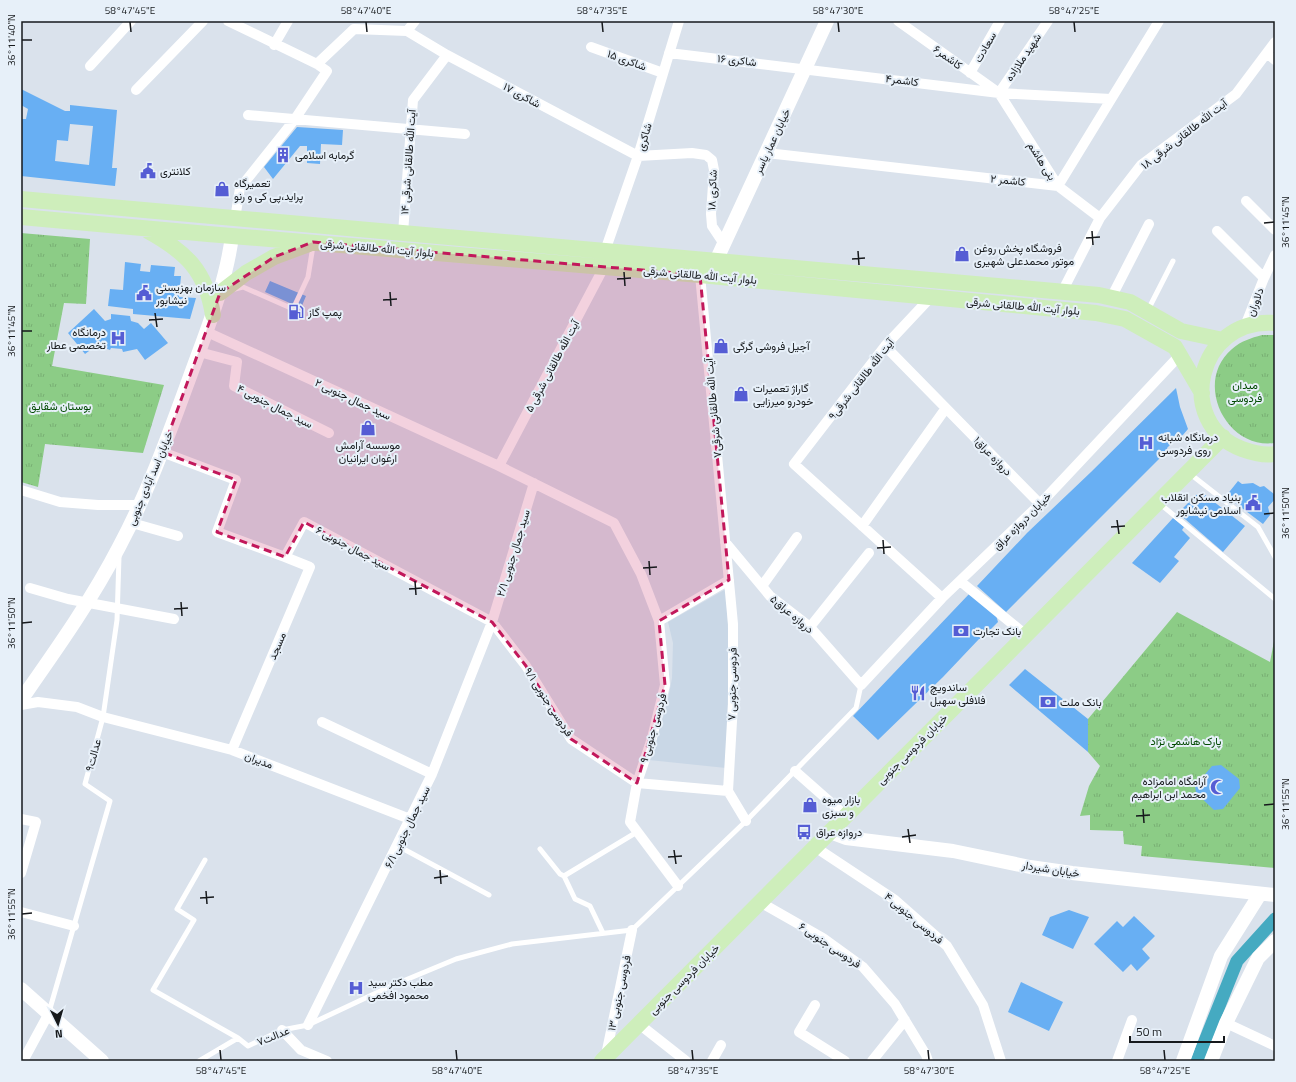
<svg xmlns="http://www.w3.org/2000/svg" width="1296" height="1082" font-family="'Titillium Web',Vazirmatn,sans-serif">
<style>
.built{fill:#c9d7e6}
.grass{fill:url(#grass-tufts)}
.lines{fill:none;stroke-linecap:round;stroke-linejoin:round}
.canal{stroke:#45aac1;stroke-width:13}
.building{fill:#68aff3;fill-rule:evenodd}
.lane{stroke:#fff;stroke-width:5}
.street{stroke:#fff;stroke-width:10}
.secondary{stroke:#fff;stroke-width:14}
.primary{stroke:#ceeebb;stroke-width:16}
.marked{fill:#c2185b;fill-opacity:0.2;stroke:#c2185b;stroke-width:3;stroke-dasharray:8 5;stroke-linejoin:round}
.ticks{fill:none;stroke:#16191c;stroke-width:1.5}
.labels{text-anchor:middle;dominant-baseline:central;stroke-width:4;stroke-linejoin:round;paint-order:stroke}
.street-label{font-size:11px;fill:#16191c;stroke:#e7f0f9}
.poi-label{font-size:11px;fill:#16191c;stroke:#e7f0f9;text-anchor:start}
.park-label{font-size:11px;fill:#004900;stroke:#e7f0f9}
.neatline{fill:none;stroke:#16191c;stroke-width:1.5}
.ticks-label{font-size:10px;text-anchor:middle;fill:#16191c}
</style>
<defs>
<pattern id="grass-tufts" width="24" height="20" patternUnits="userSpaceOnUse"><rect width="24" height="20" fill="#8ccc86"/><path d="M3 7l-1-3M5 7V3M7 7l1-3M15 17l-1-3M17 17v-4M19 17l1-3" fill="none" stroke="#78af73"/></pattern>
</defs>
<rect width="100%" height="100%" fill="#dae2ec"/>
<path class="built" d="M726,589L729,649L726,768L649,760L667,705L672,678L673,643L668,622Z"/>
<path class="grass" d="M21,233L90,239L86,304L64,303L52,366L164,385L143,453L45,444L38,487L21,482Z
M1262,335H1275V443C1226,450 1193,382 1232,349C1241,341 1251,338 1262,335Z
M1177,612L1270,662L1275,636V868L1141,856L1142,846L1124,844L1123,831L1090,830V815L1080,816L1089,786L1100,766L1088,752V719Z"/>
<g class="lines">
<path class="canal" d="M1197,1061L1237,961L1275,919"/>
</g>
<path class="building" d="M21,89L65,111H70V105L117,110L112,168H117L115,186L21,176V119H26L28,109L21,105ZM70,124L93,126L89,165L55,161L57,140L68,141Z
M297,127L343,130L342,145L321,144L320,164L307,163V146H300L273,179L264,167Z
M125,262L141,264L140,271L150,272L151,265L175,267L174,276H181L179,297L196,298L190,319L133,314V309L108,306L110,289L123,290Z
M270,281L306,296L301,308L265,292Z
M94,309L105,321L111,319V314L130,316L131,321L138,323L144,329L151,323L168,343L145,360L137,349L123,352L122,349L111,348L110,350L97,345L85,354L68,333Z
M1176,388L1180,407L1188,429L1177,442L1175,440L1167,448L1168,450L1006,612L977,586L1027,533L1091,472Z
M1238,481L1242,484L1253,483L1260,487L1264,486L1274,494L1275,499L1268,507L1270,515L1263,524L1226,496Z
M1204,494L1245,526L1223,552L1178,513L1196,495Z
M1173,518L1184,527L1182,530L1190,538L1174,557L1179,561L1160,583L1132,563Z
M970,593L996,615L998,622L981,639H979L943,677L878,740L853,716Z
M1025,669L1088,719V752L1009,685Z
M1221,765L1239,779L1240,788L1223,809L1214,810L1196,793L1195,786L1212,766Z
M1069,910L1089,917L1073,949L1042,935L1050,917Z
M1134,916L1155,936L1142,949L1150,958L1137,971L1131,964L1123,972L1094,944L1117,921L1123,927Z
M1021,982L1063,1002L1049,1031L1008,1012Z"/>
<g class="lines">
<path class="lane" d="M235,289L243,287L293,309L308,277L313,246
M1148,310L1173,261
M1189,473L1258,527L1275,557
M1159,503L1275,599
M398,846L489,895
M540,849L560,874L564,876L575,899L590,906L603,933
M205,860L177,909L194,920L153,990L238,1038
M564,876L637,832
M49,1012L110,801L85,784L103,717L117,620L119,557
M199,1061L238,1038L248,1046L282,1030L308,1025L391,986L456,959L512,944L632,930L746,821L856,708L861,685"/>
<path class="street" d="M228,21L317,64L327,71L295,119L240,188L235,219
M898,21L999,93L1058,186L1100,218
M407,31L447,55L638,156L692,153L706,155L712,160L714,170L711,214L712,226L724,244
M274,45L288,21
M591,47L663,73
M669,53L999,93L1111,99
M1267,53L1275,60
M317,64L354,29L407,31L415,21
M90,66L131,21
M970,73L1000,21
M136,90L203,21
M999,93L1048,21
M248,115L465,134
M767,153L1058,186L1159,21
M1246,201L1275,230
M1217,231L1264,278
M403,233L413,100L447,55
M605,251L638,156L679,21
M700,275L733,624V704L728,791L746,821
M1062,292L1100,218L1141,165L1236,94L1275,42
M931,297L885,346L794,464L942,598
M1111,298L1149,224
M1245,326L1264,278L1275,255
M207,332L499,466L614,523L641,574L659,621L665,685L652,738L637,783L630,822L678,886
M885,346L1040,504
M199,352L237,362L234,386L329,433
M162,452L236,480L217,532L285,557L304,522L492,622L526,666L571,739L637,783L728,791
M499,466L604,267
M21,490L60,502L98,505H140
M132,523L178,536
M862,526L946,408
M725,542L770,596L810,627L861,685L942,598L1040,504L1180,355
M960,581L1026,635
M762,586L797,537
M30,588L68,599L174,619
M659,621L729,580
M810,627L869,553
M21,705L38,702L77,707L103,717L232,750L410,819
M322,722L432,774
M232,750L310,567L285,557
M795,771L846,816
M21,819L36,822L21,873
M815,847L895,900L947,946L983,1005L1001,1061
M760,902L823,938L863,967L895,1004L926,1055L928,1061
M21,912L74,926
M815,1005L799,1032L845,1061
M1226,1023L1275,1046
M639,1024L686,1061
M308,1025L432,774L492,622L534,483
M282,1030L301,1050L327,1061
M606,1055L632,930
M23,1061L49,1013
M712,1061L721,1045
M872,1061L905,1020
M1117,1061L1132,1020"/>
<path class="secondary" d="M716,261L827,21
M21,700C56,650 91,601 119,547C149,491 170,431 192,371C208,327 226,283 232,236
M830,832L846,838L953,851L1030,867L1072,873L1275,895
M21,989L102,1061
M1183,1061L1221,956L1260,894
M1211,1061L1226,1023L1258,958L1275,941"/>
<path class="primary" d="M21,199L1099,295L1130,302L1181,331L1223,340
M21,217L208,234L700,275L1096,313L1125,319L1175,347L1202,393
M148,231C186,252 206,271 213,315
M220,293L246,273L274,257L309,244
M1275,323C1196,317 1174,424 1242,449C1253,453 1264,456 1275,454
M602,1061L1223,437"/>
</g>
<path class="marked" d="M313,242L700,275L729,580L659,621L665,685L637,783L571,739L526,666L492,622L304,522L285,557L217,532L236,480L162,452L220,293L274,257Z"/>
<path class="ticks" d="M130,22L131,32M366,22L367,32M602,22L603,32M838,22L839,32M1074,22L1075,32M22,40H32M1264,223L1274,222M1092,231L1093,245M1086,238L1100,237M858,251L859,265M852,259L865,258M624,272L625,286M617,279L631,278M390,292L391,306M383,300L397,299M155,313L157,327M149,320L163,319M22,331H32M1264,514L1274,513M1117,520L1119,534M1111,527L1125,526M883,540L884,554M877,548L891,547M649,561L650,575M643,568L657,567M415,581L416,595M409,589L422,588M181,602L182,616M174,609L188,608M22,623L32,622M1264,805L1274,804M1143,809L1144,823M1136,816L1150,815M908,829L910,843M902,837L916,835M674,850L676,864M668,857L682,856M440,870L441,884M434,878L448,876M206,891L207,904M200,898L214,897M22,914L32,913M220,1050L221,1060M456,1050L457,1060M692,1050L693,1060M928,1050L929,1060M1164,1050L1165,1060"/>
<defs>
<symbol id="building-bare" viewBox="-9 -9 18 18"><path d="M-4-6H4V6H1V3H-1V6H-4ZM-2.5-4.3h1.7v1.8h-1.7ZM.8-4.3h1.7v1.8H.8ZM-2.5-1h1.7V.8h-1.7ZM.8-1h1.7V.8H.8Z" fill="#555dd4" stroke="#e7f0f9" stroke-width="2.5" paint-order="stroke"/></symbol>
<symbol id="civic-bare" viewBox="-9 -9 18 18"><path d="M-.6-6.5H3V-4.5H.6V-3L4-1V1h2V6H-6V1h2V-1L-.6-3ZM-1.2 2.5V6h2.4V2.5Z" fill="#555dd4" stroke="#e7f0f9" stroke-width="2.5" paint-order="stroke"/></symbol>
<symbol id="shop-bare" viewBox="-9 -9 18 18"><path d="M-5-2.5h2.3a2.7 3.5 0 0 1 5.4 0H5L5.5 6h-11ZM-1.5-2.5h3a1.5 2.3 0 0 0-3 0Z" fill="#555dd4" stroke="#e7f0f9" stroke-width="2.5" paint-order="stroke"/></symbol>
<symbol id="fuel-bare" viewBox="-9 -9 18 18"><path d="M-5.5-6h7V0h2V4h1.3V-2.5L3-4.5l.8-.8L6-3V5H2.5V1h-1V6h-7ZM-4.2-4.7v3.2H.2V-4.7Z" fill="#555dd4" stroke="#e7f0f9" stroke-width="2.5" paint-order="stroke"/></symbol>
<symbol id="hospital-bare" viewBox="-9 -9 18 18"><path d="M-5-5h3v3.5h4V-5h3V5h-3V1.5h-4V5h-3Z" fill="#555dd4" stroke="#e7f0f9" stroke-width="2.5" paint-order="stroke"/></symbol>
<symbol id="bank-bare" viewBox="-9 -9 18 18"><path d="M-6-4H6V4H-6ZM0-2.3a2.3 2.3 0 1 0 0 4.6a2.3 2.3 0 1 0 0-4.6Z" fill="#555dd4" stroke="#e7f0f9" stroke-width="2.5" paint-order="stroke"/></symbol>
<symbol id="restaurant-bare" viewBox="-9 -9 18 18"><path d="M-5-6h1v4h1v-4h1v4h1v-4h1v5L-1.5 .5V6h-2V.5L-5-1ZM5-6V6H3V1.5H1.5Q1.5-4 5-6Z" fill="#555dd4" stroke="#e7f0f9" stroke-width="2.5" paint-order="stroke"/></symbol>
<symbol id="mosque-bare" viewBox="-9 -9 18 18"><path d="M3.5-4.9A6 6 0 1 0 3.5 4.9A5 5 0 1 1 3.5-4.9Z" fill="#555dd4" stroke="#e7f0f9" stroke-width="2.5" paint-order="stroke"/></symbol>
<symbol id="bus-bare" viewBox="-9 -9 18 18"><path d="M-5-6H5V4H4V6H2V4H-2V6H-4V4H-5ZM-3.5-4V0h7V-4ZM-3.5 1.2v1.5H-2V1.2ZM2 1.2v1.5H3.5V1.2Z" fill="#555dd4" stroke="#e7f0f9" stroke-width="2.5" paint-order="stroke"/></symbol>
</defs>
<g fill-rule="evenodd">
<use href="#building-bare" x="272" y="144" width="22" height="22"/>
<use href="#civic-bare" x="137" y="160" width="22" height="22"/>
<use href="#shop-bare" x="211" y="178" width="22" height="22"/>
<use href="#shop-bare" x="951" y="243" width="22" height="22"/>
<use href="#civic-bare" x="133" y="282" width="22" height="22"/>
<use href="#fuel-bare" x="285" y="301" width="22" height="22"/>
<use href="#hospital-bare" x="107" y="327" width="22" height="22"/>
<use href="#shop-bare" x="710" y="335" width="22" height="22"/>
<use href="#shop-bare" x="730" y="383" width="22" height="22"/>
<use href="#shop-bare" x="357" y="417" width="22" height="22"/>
<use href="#hospital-bare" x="1135" y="432" width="22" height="22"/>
<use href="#civic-bare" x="1242" y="492" width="22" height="22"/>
<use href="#bank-bare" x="950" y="620" width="22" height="22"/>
<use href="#restaurant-bare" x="907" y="682" width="22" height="22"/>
<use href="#bank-bare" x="1037" y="691" width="22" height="22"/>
<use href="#mosque-bare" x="1207" y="776" width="22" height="22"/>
<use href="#shop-bare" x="799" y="794" width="22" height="22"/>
<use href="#bus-bare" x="793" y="821" width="22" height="22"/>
<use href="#hospital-bare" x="345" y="977" width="22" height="22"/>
</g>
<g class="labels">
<g class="street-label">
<text transform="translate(985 47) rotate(-60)">سعادت</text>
<text transform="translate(948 57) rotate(36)">کاشمر۶</text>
<text transform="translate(1023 57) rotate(-56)">شهید ملازاده</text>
<text transform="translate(627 60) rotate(20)">شاکری ۱۵</text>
<text transform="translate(737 60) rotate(6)">شاکری ۱۶</text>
<text transform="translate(902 80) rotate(7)">کاشمر۴</text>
<text transform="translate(522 95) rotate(28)">شاکری ۱۷</text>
<text transform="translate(1184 134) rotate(-38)">آیت الله طالقانی شرقی ۱۸</text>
<text transform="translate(644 137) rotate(-74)">شاکری</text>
<text transform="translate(772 141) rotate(-65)">خیابان عمار یاسر</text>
<text transform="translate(1042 161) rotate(58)">بنی هاشم</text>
<text transform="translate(408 162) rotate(-86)">آیت الله طالقانی شرقی ۱۴</text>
<text transform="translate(1008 180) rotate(6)">کاشمر ۲</text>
<text transform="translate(712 190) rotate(-88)">شاکری ۱۸</text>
<text transform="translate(377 248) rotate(5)">بلوار آیت الله طالقانی شرقی</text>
<text transform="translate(700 275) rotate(5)">بلوار آیت الله طالقانی شرقی</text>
<text transform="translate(1255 302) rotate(-69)">دلاوران</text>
<text transform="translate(1023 306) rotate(5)">بلوار آیت الله طالقانی شرقی</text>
<text transform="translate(552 366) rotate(-62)">آیت الله طالقانی شرقی ۵</text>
<text transform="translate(861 379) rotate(-52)">آیت الله طالقانی شرقی۹</text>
<text transform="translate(353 399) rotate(25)">سید جمال جنوبی ۲</text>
<text transform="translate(275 406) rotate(27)">سید جمال جنوبی ۴</text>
<text transform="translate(713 408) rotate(-95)">آیت الله طالقانی شرقی۷</text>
<text transform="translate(993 456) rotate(46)">دروازه عراق۱</text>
<text transform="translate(150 478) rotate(-67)">خیابان اسد آبادی جنوبی</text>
<text transform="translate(1022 521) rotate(-45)">خیابان دروازه عراق</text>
<text transform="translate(353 548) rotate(28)">سید جمال جنوبی ۶</text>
<text transform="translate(513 553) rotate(-73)">سید جمال جنوبی ۲/۱</text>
<text transform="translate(792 614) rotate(40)">دروازه عراق۵</text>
<text transform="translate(277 646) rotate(-67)">مسجد</text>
<text transform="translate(732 684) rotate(-89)">فردوسی جنوبی ۷</text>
<text transform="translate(549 702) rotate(57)">فردوسی جنوبی ۹/۱</text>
<text transform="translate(653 728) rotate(-74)">فردوسی جنوبی ۹</text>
<text transform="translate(912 749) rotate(-45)">خیابان فردوسی جنوبی</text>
<text transform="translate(93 755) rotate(-75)">عدالت۹</text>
<text transform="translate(259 760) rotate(21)">مدیران</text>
<text transform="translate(407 827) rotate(-64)">سید جمال جنوبی ۶/۱</text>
<text transform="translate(1051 869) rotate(9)">خیابان شیردار</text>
<text transform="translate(914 918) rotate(40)">فردوسی جنوبی ۴</text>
<text transform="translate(830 945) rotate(34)">فردوسی جنوبی ۶</text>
<text transform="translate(684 979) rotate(-45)">خیابان فردوسی جنوبی</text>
<text transform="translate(619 993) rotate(-78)">فردوسی جنوبی ۱۳</text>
<text transform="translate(273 1036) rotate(-22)">عدالت۷</text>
</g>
<g class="poi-label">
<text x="295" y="155">گرمابه اسلامی</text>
<text x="160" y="171">کلانتری</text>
<text x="234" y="183">تعمیرگاه<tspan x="234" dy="13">پراید،پی کی و رنو</tspan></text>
<text x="974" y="248">فروشگاه پخش روغن<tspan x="974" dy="13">موتور محمدعلی شهیری</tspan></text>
<text x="156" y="287">سازمان بهزیستی<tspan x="156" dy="13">نیشابور</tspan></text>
<text x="308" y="312">پمپ گاز</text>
<text x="106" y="332" text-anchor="end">درمانگاه<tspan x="106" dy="13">تخصصی عطار</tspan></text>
<text x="733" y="346">آجیل فروشی گرگی</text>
<text x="753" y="388">گاراژ تعمیرات<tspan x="753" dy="13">خودرو میرزایی</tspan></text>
<text x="1158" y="437">درمانگاه شبانه<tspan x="1158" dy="13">روی فردوسی</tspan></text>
<text x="368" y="445" text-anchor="middle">موسسه آرامش<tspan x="368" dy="13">ارغوان ایرانیان</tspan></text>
<text x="1241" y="497" text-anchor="end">بنیاد مسکن انقلاب<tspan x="1241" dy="13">اسلامی نیشابور</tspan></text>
<text x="973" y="631">بانک تجارت</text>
<text x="930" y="687">ساندویچ<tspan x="930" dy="13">فلافلی سهیل</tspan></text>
<text x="1060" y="702">بانک ملت</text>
<text x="1206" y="781" text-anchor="end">آرامگاه امامزاده<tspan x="1206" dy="13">محمد ابن ابراهیم</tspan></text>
<text x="822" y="799">بازار میوه<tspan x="822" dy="13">و سبزی</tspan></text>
<text x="816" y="832">دروازه عراق</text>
<text x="368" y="982">مطب دکتر سید<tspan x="368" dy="13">محمود افخمی</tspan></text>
</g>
<g class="park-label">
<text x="1245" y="385">میدان<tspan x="1245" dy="13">فردوسی</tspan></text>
<text x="60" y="406">بوستان شقایق</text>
<text x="1186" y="741">پارک هاشمی نژاد</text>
</g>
</g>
<rect width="1296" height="1082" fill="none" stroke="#e7f0f9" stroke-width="44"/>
<g transform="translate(58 1024) rotate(175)" stroke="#e7f0f9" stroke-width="3" paint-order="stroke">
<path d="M0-3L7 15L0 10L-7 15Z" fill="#16191c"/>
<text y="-6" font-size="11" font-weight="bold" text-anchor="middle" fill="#16191c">N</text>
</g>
<path d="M1130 1036v6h94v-6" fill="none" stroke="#16191c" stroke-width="2"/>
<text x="1136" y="1036" font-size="12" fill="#16191c" stroke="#e7f0f9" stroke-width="3" paint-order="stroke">50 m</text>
<rect x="22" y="22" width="1252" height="1038" class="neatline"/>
<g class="ticks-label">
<text x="130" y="14">58°47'45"E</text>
<text x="366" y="14">58°47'40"E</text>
<text x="602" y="14">58°47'35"E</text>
<text x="838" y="14">58°47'30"E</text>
<text x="1074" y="14">58°47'25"E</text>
<text transform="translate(11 40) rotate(-90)" y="4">36°11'40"N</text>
<text transform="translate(1285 222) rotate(-90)" y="4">36°11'45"N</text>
<text transform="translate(11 331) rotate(-90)" y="4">36°11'45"N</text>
<text transform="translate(1285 513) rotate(-90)" y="4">36°11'50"N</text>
<text transform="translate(11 623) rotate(-90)" y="4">36°11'50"N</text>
<text transform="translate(1285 804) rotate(-90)" y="4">36°11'55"N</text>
<text transform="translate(11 914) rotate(-90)" y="4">36°11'55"N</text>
<text x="221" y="1074">58°47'45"E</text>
<text x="457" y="1074">58°47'40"E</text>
<text x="693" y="1074">58°47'35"E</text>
<text x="929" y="1074">58°47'30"E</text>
<text x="1165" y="1074">58°47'25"E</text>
</g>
</svg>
